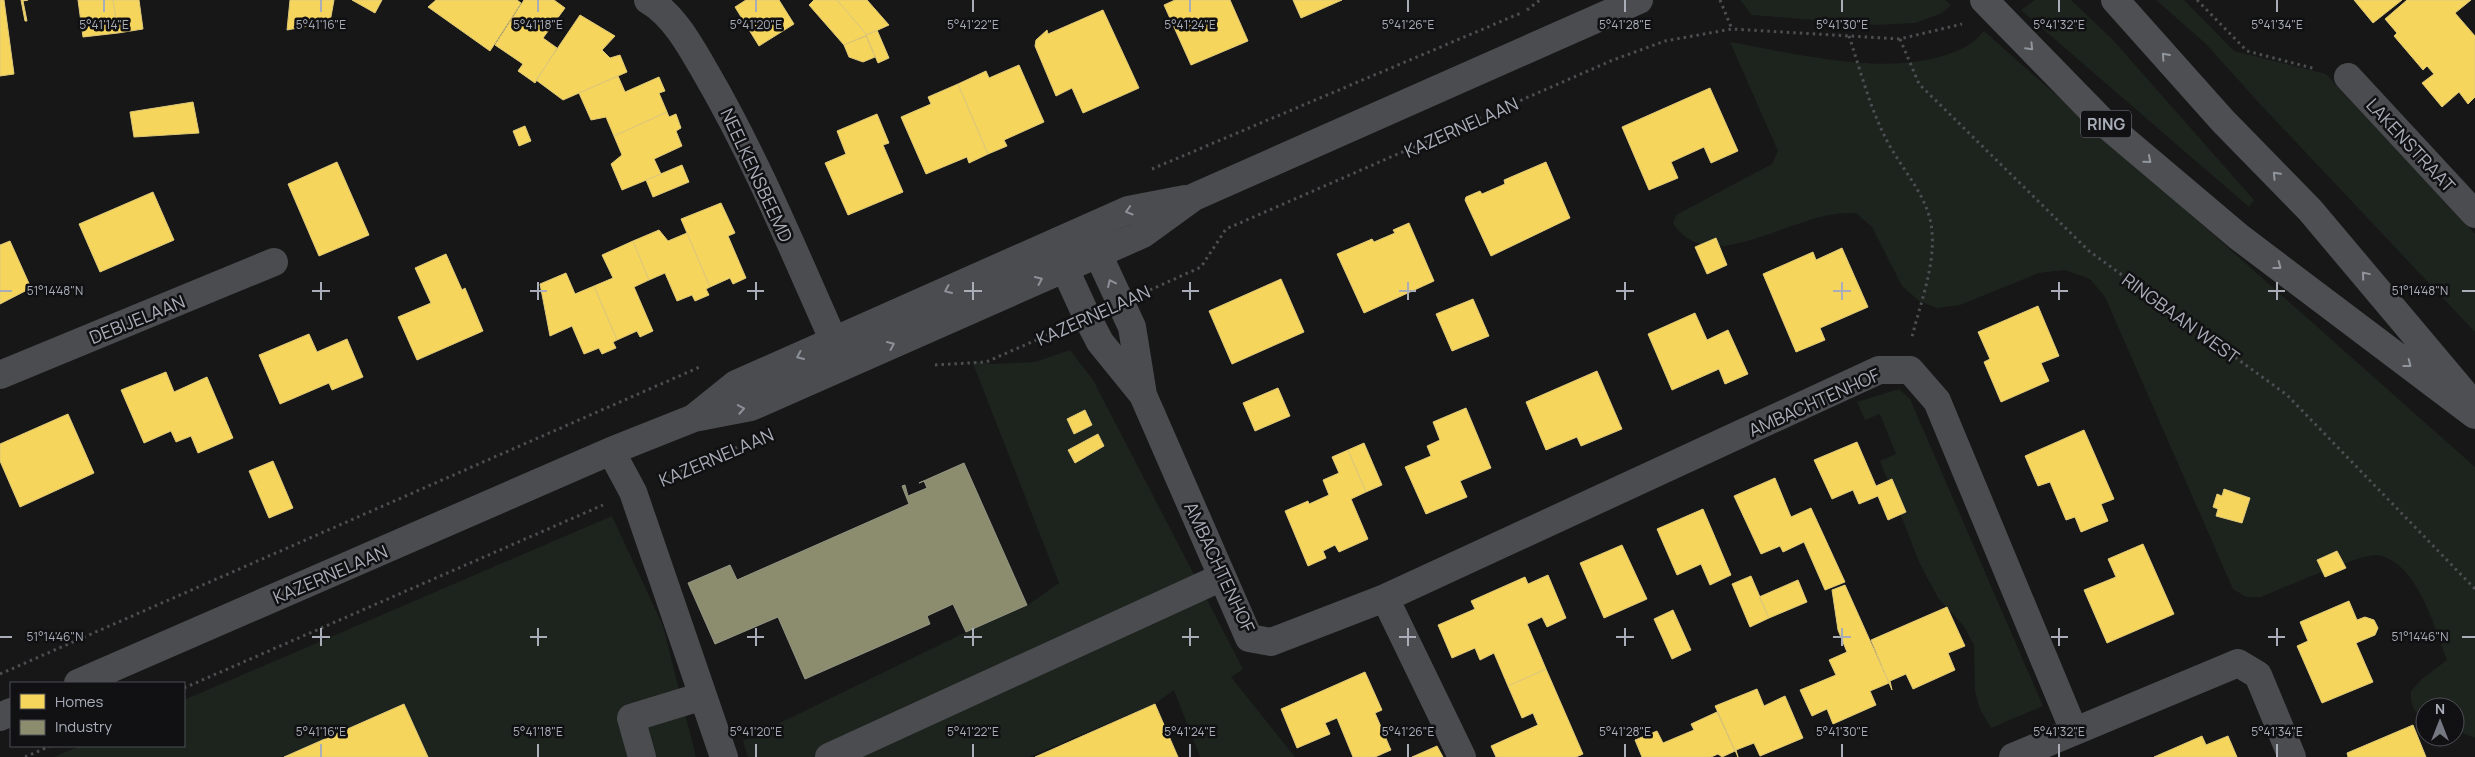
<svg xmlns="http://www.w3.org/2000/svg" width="2475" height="757" font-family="Manrope,sans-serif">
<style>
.green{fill:#1d241e}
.homes{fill:#f6d55c;stroke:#dfc978}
.industry{fill:#8c8c6e;stroke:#949684}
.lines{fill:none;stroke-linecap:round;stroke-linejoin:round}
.path{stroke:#4d4e52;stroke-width:3;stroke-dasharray:2.5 4;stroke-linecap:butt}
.minor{stroke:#4b4c50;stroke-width:28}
.major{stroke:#4d4f52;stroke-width:28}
.oneway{stroke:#91969e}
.oneway2{stroke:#8c9099}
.ticks{fill:none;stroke:#a8adb8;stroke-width:2}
.labels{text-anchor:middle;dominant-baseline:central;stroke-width:5;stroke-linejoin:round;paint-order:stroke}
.shield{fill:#111113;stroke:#7b7e86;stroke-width:1}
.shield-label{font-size:16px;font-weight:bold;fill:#a8adb8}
.street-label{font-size:18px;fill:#a8adb8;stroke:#111113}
.ticks-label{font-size:12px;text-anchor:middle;fill:#a8adb8;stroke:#111113;stroke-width:5;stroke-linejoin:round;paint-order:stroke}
</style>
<rect width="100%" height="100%" fill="#171717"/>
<path class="green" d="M1740,0H1945L1951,5L1942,13L1915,23L1877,25L1752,15Z
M2035,0H2071L2113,40L2254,200L2249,207L2021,10Z
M2156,0H2184L2234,51L2326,74L2475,234V332L2260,104L2206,44Z
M1984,31L2475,467V738L2455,730V707H2425V719C2413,712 2410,705 2411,691L2423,678L2447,660C2435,628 2417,561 2377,555C2363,553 2280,589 2261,597H2246L2233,589L2105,297L2090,279L2065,270L2039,273L1960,305L1937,308L1919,301L1902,286L1872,227L1856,213C1848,213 1838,213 1829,215C1798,220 1732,254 1703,245C1689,241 1680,234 1673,223L1676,215L1772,164L1778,151L1730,42C1799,54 1902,82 1967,46C1973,43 1979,36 1984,31Z
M1070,350L1093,380L1243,669L1231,677L1295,757H1200L1174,690L1156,703L1029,757H748L743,741L964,633L1028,605L1059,583L972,361L992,364L1035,362Z
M1899,389L1910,399L2043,706L1991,728L1980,709L1975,691L1974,645L1963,625L1938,598L1919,562L1880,461L1896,454L1880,414L1865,420L1857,402Z
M612,516L663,626L696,757H54L80,746H184V700Z"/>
<path class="homes" d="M0,0H4L14,74L0,76Z
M21,0H28L23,1L27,21H25Z
M78,0H113L118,33L83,37Z
M113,0H139L143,29L118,33Z
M290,0H334L330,22L287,30Z
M352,0H382L375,13Z
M436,0H517L521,3L490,51L428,7Z
M524,0H554L565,8L543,38L557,48L535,83L518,71L523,64L495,45Z
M746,0H779L794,24L759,46L735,7Z
M814,0H837L867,35L844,45L809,5Z
M837,0H867L889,25L867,35Z
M1175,0H1230L1248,41L1191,65L1164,5Z
M1293,0H1342L1301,18Z
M2354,0H2402L2373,23Z
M2407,0H2471L2455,13L2475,36V97L2468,104L2459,92L2442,107L2422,83L2434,74L2427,66L2423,70L2394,36L2397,33L2385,19Z
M1103,10L1139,88L1083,113L1072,88L1056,96L1035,46L1036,40L1047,30L1048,34Z
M580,15L615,36L602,50L610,58L620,55L627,72L563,100L536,80Z
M877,30L889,58L878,63L866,35Z
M866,36L875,57L863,62L849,57L844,45Z
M1019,65L1044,122L1004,140L1007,146L988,154L958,84L986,71L989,78Z
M618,76L625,92L659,77L665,91L659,93L667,112L614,136L606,117L591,120L579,93Z
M958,84L988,154L969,163L967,157L926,174L901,117L931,104L928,97Z
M1710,88L1738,151L1711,163L1704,147L1671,162L1678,178L1649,190L1622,127Z
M193,102L199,133L134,137L130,112Z
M667,112L669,117L676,114L681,128L676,131L682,146L654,159L661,174L622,190L611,164L622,155L614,136Z
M877,114L889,143L883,145L903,192L848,215L825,163L846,154L837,131Z
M525,126L531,141L519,146L513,131Z
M337,162L369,235L319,256L288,184Z
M1546,162L1570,218L1491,256L1465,200L1466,197L1480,191L1482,194L1505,184L1504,180Z
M682,165L689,182L653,197L646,180Z
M153,192L174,240L100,272L79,224Z
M721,203L735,233L728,236L746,278L733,284L730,278L710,287L681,219Z
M1409,223L1434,281L1364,313L1337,254L1372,239L1374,242L1395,233L1393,230Z
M659,230L668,241L687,233L710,287L706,289L709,295L695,301L692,295L677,301L665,273L649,280L633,241Z
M1716,238L1727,265L1707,274L1695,247Z
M10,241L31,288L0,304V245Z
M633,241L649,280L634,287L653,331L640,337L637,331L617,340L594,286L613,278L602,255Z
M1842,248L1868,307L1820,328L1825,340L1796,352L1763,274L1813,252L1816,260Z
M446,254L462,290L465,288L483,331L417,360L398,317L431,303L415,268Z
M566,273L575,294L594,286L617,340L613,342L616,348L602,354L599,348L584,354L572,326L550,336L540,284Z
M1281,279L1304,332L1232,364L1209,311Z
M1473,299L1489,336L1452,351L1436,314Z
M2038,306L2059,356L2041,363L2049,381L2001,402L1984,362L1990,359L1978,332Z
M1695,313L1707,340L1728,330L1748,374L1725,384L1719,369L1672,390L1648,334Z
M309,334L317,352L347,339L363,377L332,390L329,383L280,404L259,355Z
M1597,371L1622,429L1581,446L1577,437L1546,450L1526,402Z
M166,372L174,392L207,377L233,438L198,453L191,436L176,442L171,431L144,443L121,390Z
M1278,388L1290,416L1255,431L1243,403Z
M1466,408L1491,468L1460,481L1467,497L1426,514L1405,467L1431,456L1427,446L1440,440L1433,422Z
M1085,410L1092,425L1074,434L1067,419Z
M68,414L94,473L20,507L0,461V444Z
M2084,430L2114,499L2101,504L2108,521L2081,532L2075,517L2066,520L2050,482L2038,486L2025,456Z
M1098,434L1104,446L1075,463L1068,450Z
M1857,442L1876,486L1892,479L1906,512L1888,520L1878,496L1859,504L1853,490L1832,499L1814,460Z
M1364,443L1382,485L1366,492L1348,450Z
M1348,450L1366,492L1351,499L1368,539L1339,552L1335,545L1323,551L1326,558L1308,566L1285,511L1308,501L1309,504L1329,495L1323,480L1339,473L1332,457Z
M273,461L293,508L269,518L249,471Z
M1775,478L1791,517L1811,508L1845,582L1825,590L1804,542L1783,552L1780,546L1761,554L1734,496Z
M2224,489L2250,498L2242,523L2216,516L2218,509L2213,507L2217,494L2222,496Z
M1703,509L1731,575L1710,585L1701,564L1677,575L1657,529Z
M2143,544L2174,614L2107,643L2084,590L2116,577L2108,559Z
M1622,545L1647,599L1604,618L1580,563Z
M2337,551L2346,568L2325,577L2317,560Z
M1548,575L1566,618L1547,627L1542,617L1527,624L1546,669L1508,686L1494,653L1480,660L1475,648L1452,658L1438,625L1475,609L1471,601L1525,577L1528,584Z
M1751,576L1769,618L1750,627L1732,584Z
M1798,580L1807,602L1769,618L1759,597Z
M1845,585L1889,683L1870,691L1876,705L1833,724L1827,709L1812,716L1800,690L1836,675L1829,660L1847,652L1838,630L1832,590Z
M2349,601L2357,620L2365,617L2374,620L2378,628L2375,635L2356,643L2373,682L2322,703L2297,646L2308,641L2300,622Z
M1947,607L1965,646L1948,653L1955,670L1913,689L1906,674L1890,681L1892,690L1871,640Z
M1673,610L1691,650L1672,659L1654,619Z
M1546,669L1583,754L1576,757H1496L1491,746L1538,725L1533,713L1522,718L1508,686Z
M1365,672L1382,710L1375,713L1391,750L1375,757H1353L1337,718L1325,723L1330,734L1297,748L1281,709Z
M1757,689L1764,706L1785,696L1803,738L1760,756L1754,743L1736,750L1738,757L1715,706Z
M404,704L428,757H284Z
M1155,704L1178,757H1035Z
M1717,712L1735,751L1722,757L1718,754L1711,757H1642L1635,740L1657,731L1663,743L1694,730L1691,724Z
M2413,725L2426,757H2348L2347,753Z
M2202,736L2206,745L2228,736L2237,757H2154Z
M1437,746L1443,757H1412Z"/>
<path class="industry" d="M964,463L1027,605L966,632L953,604L927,616L930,624L805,679L778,617L715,644L688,583L730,565L737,580L909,504L902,486L905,485L908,496L927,488L924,481L919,483Z"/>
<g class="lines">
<path class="path" d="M1720,0L1732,29
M2197,0L2247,51L2316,69
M1527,10L1540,0
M1849,36C1860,69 1869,105 1885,137C1900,168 1930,197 1932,232C1935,267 1920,304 1912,337
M1900,39L1919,84L2089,251L2287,395L2475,589
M1152,169L1521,13
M1150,290L1201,267L1226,229L1613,60L1665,41L1732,29L1900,39L1962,24
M935,365L986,362L1057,331
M663,479L745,444
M0,674L702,366
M184,688L603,505
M25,757L50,746"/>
<path class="minor" d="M648,0C674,15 691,47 706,73C759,164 798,262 841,357
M2348,77L2475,214
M0,375L274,262
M1143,395L1100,342L1087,317L1065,269L1068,237L1098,254L1132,327L1143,395L1249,638L1271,642L1385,598L1879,370H1910L1937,401L2074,731
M695,417L736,384L1128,210L1185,199
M611,451L633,492L724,757
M1385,598L1462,757
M78,683L611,451L694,418L751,407L1143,234L1194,197L1639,0
M0,717L11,712
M642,757L631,718L703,696
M829,757L1222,577
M2013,757L2238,663L2258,675L2292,757"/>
<path class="major" d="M1984,0L2103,122L2239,237L2475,415
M2115,0L2223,121L2310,210L2464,393"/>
</g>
<defs><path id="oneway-chevron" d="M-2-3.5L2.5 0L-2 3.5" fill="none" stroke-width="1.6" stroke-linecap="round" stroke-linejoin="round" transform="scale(1.25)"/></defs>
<g class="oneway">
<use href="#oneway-chevron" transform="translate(2030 47) rotate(46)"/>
<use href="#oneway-chevron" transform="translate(2165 56) rotate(-132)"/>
<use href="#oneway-chevron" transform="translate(2148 160) rotate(40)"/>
<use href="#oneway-chevron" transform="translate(2276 175) rotate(-134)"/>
<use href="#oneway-chevron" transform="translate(2278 266) rotate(37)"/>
<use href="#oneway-chevron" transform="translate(2365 275) rotate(-130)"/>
<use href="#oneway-chevron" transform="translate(2408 364) rotate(37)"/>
</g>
<g class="oneway2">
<use href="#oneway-chevron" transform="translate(1129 211) rotate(163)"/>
<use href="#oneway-chevron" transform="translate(1039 280) rotate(-24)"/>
<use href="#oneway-chevron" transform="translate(1111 283) rotate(-115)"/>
<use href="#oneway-chevron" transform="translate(948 290) rotate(156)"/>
<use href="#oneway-chevron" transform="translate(891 345) rotate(-24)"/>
<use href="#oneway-chevron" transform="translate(800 356) rotate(156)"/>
<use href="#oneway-chevron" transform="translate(741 409) rotate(-10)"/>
</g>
<path class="ticks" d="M104,0V12M321,0V12M538,0V12M756,0V12M973,0V12M1190,0V12M1408,0V12M1625,0V12M1842,0V12M2059,0V12M2277,0V12M321,282V300M538,282V300M756,282V300M973,282V300M1190,282V300M1408,282V300M1625,282V300M1842,282V300M2059,282V300M2277,282V300M0,291H12M312,291H330M530,291H547M747,291H764M964,291H982M1182,291H1199M1399,291H1416M1616,291H1634M1833,291H1851M2051,291H2068M2268,291H2285M2462,291H2475M321,628V646M538,628V646M756,628V646M973,628V646M1190,628V646M1408,628V646M1625,628V646M1842,628V646M2059,628V646M2277,628V646M0,637H12M312,637H330M530,637H547M747,637H764M964,637H982M1182,637H1199M1399,637H1416M1616,637H1634M1833,637H1851M2051,637H2068M2268,637H2285M2462,637H2475M321,744V757M538,744V757M756,744V757M973,744V757M1190,744V757M1408,744V757M1625,744V757M1842,744V757M2059,744V757M2277,744V757"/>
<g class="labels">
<rect class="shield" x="2081" y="110.5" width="50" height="27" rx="4"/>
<g class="shield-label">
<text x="2106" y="124">RING</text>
</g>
<g class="street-label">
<text transform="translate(1461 127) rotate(-24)">KAZERNELAAN</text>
<text transform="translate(2411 145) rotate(47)">LAKENSTRAAT</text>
<text transform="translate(757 175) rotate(65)">NEELKENSBEEMD</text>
<text transform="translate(1093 315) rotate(-24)">KAZERNELAAN</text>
<text transform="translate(2181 318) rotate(36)">RINGBAAN WEST</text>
<text transform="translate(137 319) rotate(-22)">DEBIJELAAN</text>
<text transform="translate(1814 402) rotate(-24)">AMBACHTENHOF</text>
<text transform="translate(716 457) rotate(-23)">KAZERNELAAN</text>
<text transform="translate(1220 567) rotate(65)">AMBACHTENHOF</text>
<text transform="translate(330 574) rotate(-23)">KAZERNELAAN</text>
</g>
</g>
<g class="ticks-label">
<text x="104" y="29">5°41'14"E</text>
<text x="321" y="29">5°41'16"E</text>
<text x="538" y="29">5°41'18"E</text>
<text x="756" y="29">5°41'20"E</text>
<text x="973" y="29">5°41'22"E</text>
<text x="1190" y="29">5°41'24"E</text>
<text x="1408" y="29">5°41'26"E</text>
<text x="1625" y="29">5°41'28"E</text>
<text x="1842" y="29">5°41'30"E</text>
<text x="2059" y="29">5°41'32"E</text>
<text x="2277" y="29">5°41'34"E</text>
<text x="55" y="295">51°14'48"N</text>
<text x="2420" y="295">51°14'48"N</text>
<text x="55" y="641">51°14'46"N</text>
<text x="2420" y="641">51°14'46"N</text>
<text x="321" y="736">5°41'16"E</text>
<text x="538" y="736">5°41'18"E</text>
<text x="756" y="736">5°41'20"E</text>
<text x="973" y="736">5°41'22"E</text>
<text x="1190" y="736">5°41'24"E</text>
<text x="1408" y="736">5°41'26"E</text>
<text x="1625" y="736">5°41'28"E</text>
<text x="1842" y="736">5°41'30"E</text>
<text x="2059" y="736">5°41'32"E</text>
<text x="2277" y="736">5°41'34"E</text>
</g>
<rect x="10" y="682" width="175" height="65" fill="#111113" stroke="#4d4f55"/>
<rect x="20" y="694" width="25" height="15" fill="#f6d55c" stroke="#4d4f55"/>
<text x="55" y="707" font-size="15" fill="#a8adb8">Homes</text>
<rect x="20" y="720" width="25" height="15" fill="#8c8c6e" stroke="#4d4f55"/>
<text x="55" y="732" font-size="15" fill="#a8adb8">Industry</text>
<g transform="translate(2440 722)"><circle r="24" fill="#111113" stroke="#4d4f55"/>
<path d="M0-4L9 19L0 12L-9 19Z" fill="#757880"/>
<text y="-8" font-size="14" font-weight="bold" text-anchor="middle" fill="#a8adb8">N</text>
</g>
</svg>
